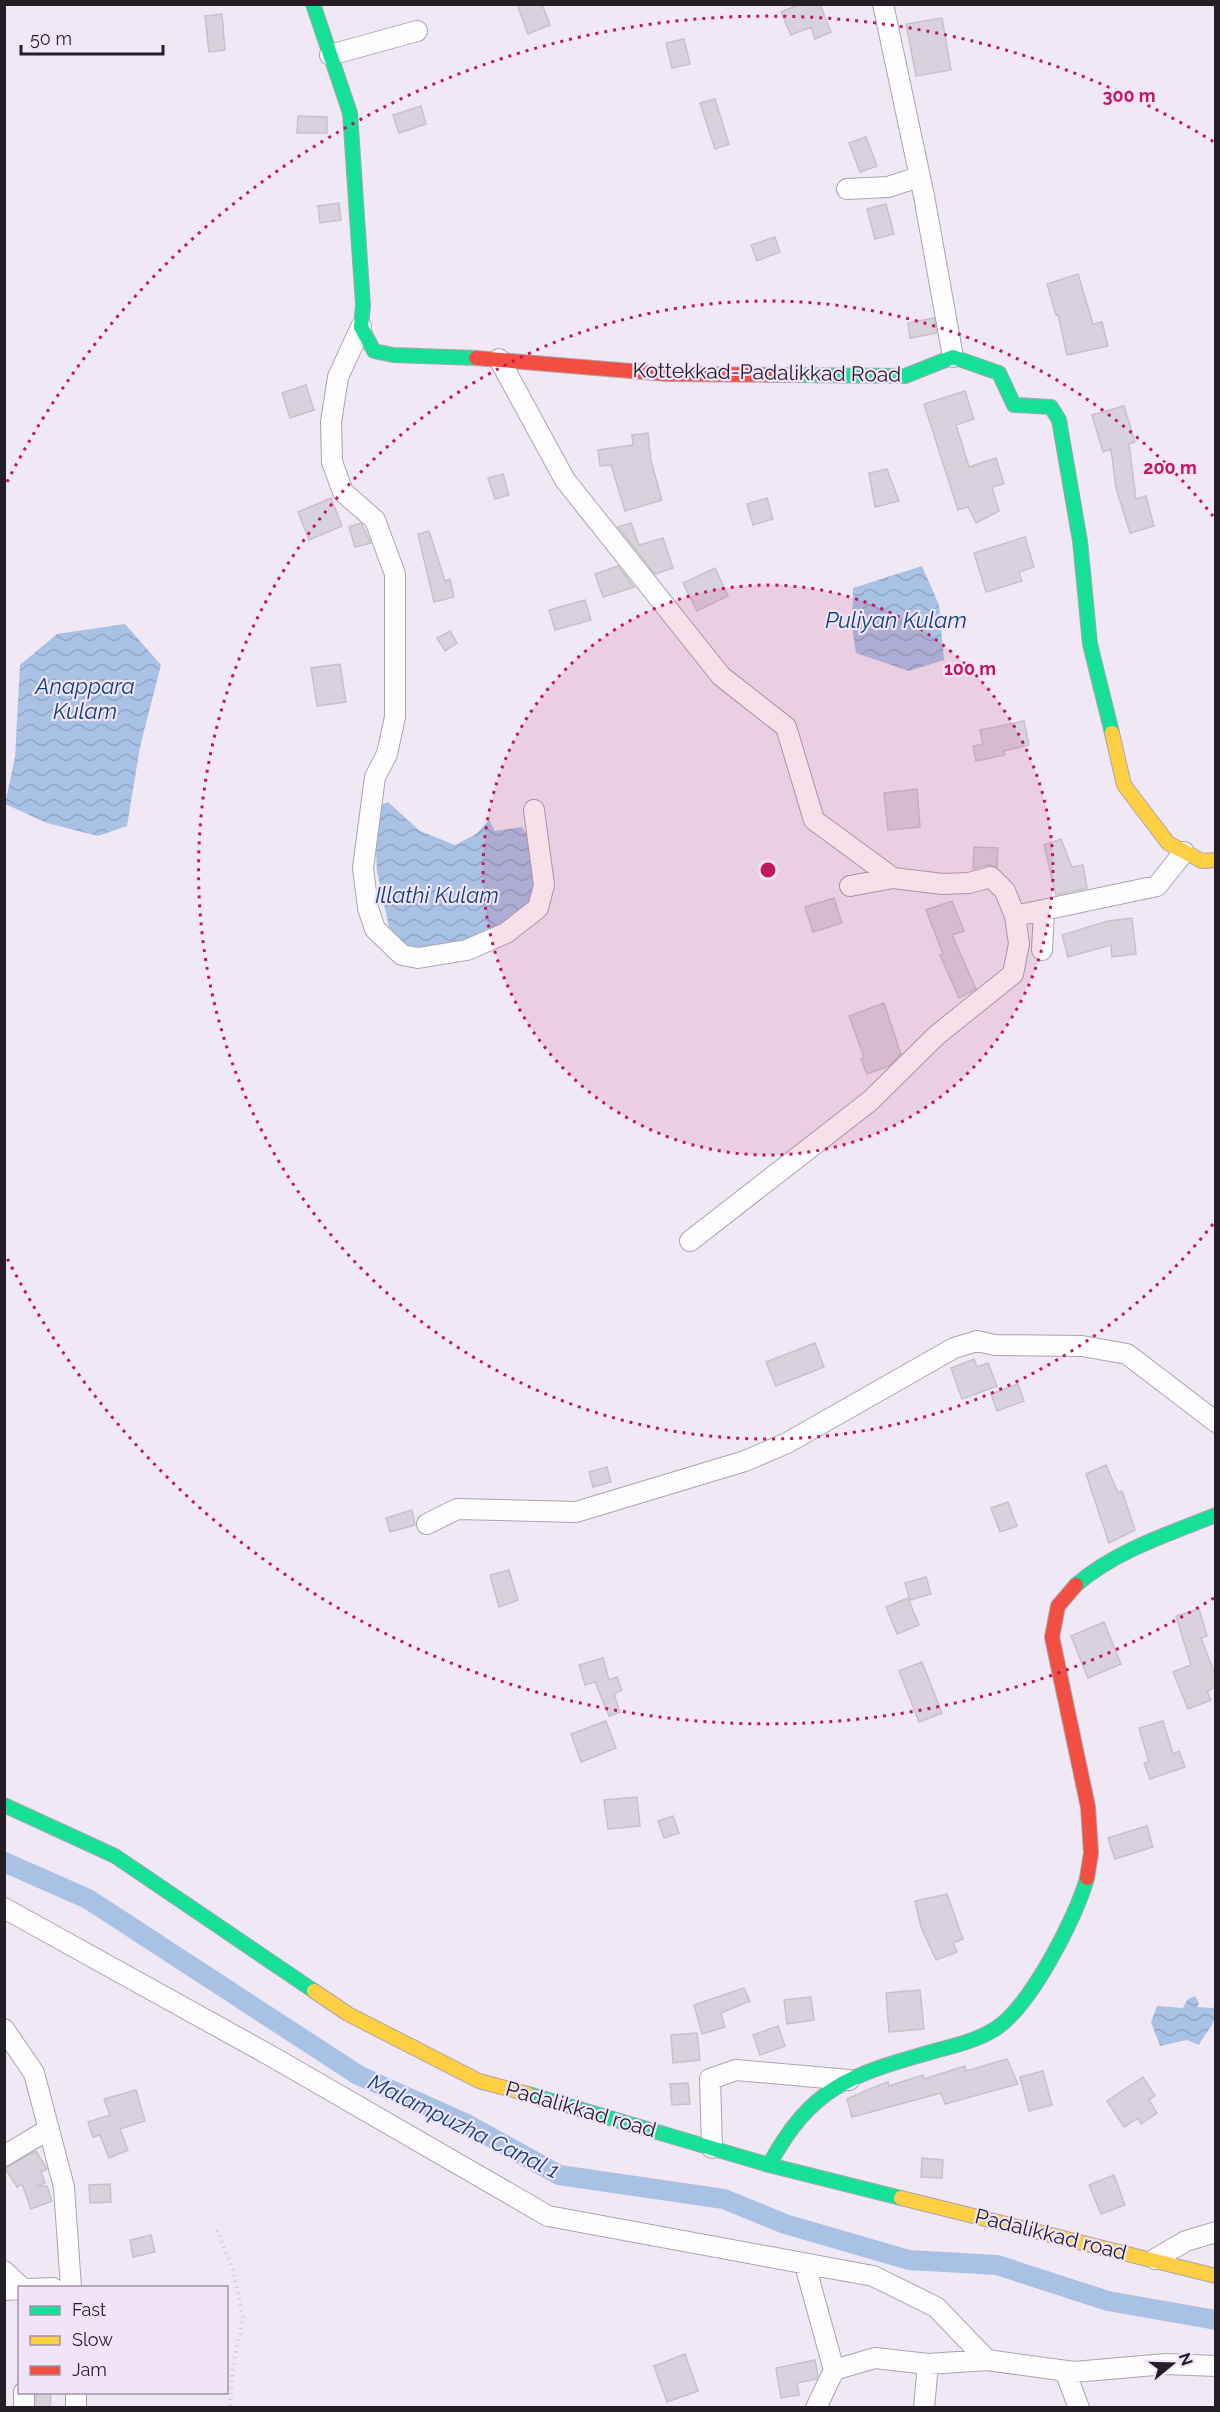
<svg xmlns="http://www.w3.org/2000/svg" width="1220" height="2412" font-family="Raleway,sans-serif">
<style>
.water{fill:url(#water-waves)}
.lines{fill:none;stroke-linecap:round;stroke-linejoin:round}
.canal{stroke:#a9c1e5;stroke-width:20}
.building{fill:#d8d2dc;stroke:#c7c1ca;stroke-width:1.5}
.street-casing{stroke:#aaa4ae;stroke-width:22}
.fast-casing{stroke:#aaa4ae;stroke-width:16}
.slow-casing{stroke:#aaa4ae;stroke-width:16}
.jam-casing{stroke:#aaa4ae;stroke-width:16}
.path{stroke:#d3d1d5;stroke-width:4;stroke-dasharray:1.5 4.5;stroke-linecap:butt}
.street{stroke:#fdfcfe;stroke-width:20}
.fast{stroke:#16e098;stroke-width:14}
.slow{stroke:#ffcf43;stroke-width:14}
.jam{stroke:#f24e42;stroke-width:14}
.ring{fill:none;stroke:#c2185b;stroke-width:3;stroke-dasharray:3 6}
.labels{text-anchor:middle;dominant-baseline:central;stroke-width:4.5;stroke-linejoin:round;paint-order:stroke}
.street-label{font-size:21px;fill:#241f27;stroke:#f1e4fa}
.water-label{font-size:22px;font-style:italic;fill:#10437b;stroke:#f1e4fa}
.centre{fill:#c2185b;stroke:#f1e4fa;stroke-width:3}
.ring-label{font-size:18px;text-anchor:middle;font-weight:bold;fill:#c2185b;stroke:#f1e4fa;stroke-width:4.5;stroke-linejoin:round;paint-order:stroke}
</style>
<defs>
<pattern id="water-waves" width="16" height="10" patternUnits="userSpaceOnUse" patternTransform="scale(1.5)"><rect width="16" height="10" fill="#a9c1e5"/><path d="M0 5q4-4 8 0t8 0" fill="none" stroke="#91a5c4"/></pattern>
</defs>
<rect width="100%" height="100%" fill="#f0e9f5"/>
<path class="water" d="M922,566L939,605L944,660L909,671L856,653L852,628L853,588Z
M125,624L161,665L140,747L127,826L98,836L47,823L5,804L15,757L20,665L57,634Z
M388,802L420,831L455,845L476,834L489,820L495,831L522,827L531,842L536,904L489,932L413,958L389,927L377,871L374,808Z
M1195,1996L1199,2003L1197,2007L1214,2008C1219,2023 1205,2032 1199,2045L1187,2040L1160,2046L1151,2022L1157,2006L1183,2008L1187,2000Z"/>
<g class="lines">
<path class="canal" d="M4,1862L88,1899L358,2075L465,2123L559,2175L724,2199L785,2224L909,2260L997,2265L1108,2301L1216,2320"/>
</g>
<path class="building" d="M517,4H542L550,25L528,34Z
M800,4H820L831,32L815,39L811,27L791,35L781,12Z
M222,14L225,50L209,52L205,16Z
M942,18L951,70L916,76L906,24Z
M684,39L690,64L672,68L666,43Z
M715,99L729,144L715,149L700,103Z
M421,106L426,124L399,133L393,115Z
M298,116L327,117V133H297Z
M866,137L877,166L860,172L849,143Z
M339,203L341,220L320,223L318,206Z
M886,204L894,234L875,239L867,209Z
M775,237L780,252L757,261L751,245Z
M1078,274L1093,324L1102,322L1108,346L1067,355L1058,314L1056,315L1047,284Z
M934,318L937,333L910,338L908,323Z
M306,385L314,410L290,418L282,393Z
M965,391L974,419L956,425L969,467L996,458L1004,484L992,487L999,511L976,523L968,507L958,510L924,404Z
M1124,406L1135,442L1129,444L1136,499L1146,496L1154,526L1130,533L1116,488L1111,449L1103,452L1092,415Z
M648,433L651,461L662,500L625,511L611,465L600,466L598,450L633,445L632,435Z
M887,469L899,501L875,507L869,473Z
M503,474L509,495L495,499L488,478Z
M331,498L342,526L309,540L298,512Z
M767,498L773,519L753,525L747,504Z
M361,523L371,543L355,547L349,527Z
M631,523L639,545L663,538L673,568L655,574L618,527Z
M429,531L445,581L450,579L454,597L434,602L418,534Z
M1025,537L1034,567L1019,572L1022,581L986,592L974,553Z
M618,566L634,587L603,597L595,574Z
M715,568L728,596L697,611L683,583Z
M585,600L591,620L555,630L549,610Z
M450,631L457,643L445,651L437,638Z
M340,664L346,702L317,706L311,668Z
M1024,721L1029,745L1004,751L1005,755L976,761L973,746L983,744L980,730Z
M917,789L920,827L888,830L884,793Z
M1061,839L1072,867L1083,865L1087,888L1056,895L1044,845Z
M974,847L998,848L997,867L988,865L973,869Z
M834,898L842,923L813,932L805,907Z
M952,901L964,931L952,935L976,989L959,998L940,955L943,954L926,910Z
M1132,918L1136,954L1112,957L1111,945L1068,957L1062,935L1108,921Z
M884,1003L901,1054L889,1066L867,1074L861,1059L864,1057L849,1016Z
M815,1343L824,1367L776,1386L766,1362Z
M974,1359L977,1367L988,1363L997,1386L962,1399L951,1368Z
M1018,1384L1024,1401L997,1411L991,1394Z
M1106,1465L1118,1493L1122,1491L1135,1530L1109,1543L1086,1474Z
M607,1467L611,1482L593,1487L589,1472Z
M1008,1502L1017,1526L1000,1532L991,1508Z
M412,1510L415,1525L390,1532L386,1518Z
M509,1570L518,1600L499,1607L490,1575Z
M926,1577L931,1594L910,1600L905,1583Z
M908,1598L919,1625L897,1634L886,1607Z
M1199,1609L1207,1636L1201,1638L1215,1674V1687L1207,1691L1211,1700L1188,1709L1173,1672L1191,1665L1176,1616Z
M1104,1622L1121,1664L1088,1678L1071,1636Z
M603,1658L609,1680L617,1677L622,1690L614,1694L620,1712L609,1716L595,1682L585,1685L579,1665Z
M922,1662L942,1713L919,1722L899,1671Z
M606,1721L616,1748L581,1762L571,1734Z
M1163,1721L1173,1754L1179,1751L1185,1767L1150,1779L1144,1763L1149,1762L1139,1728Z
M637,1797L640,1826L608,1829L604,1800Z
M673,1816L679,1833L664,1838L658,1821Z
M1147,1826L1153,1847L1115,1859L1108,1838Z
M947,1894L963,1939L953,1943L957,1952L936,1960L921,1927L915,1901Z
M744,1988L750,2001L721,2013L725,2027L702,2034L694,2005Z
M920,1990L924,2029L889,2032L886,1993Z
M811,1997L814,2020L787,2024L784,2000Z
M778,2026L785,2046L760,2055L753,2035Z
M697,2033L700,2060L673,2063L671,2035Z
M1007,2059L1018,2084L945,2104L941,2093L852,2117L847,2099L872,2088L888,2082L889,2086L923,2075L924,2079L965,2066L966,2071Z
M1043,2071L1052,2105L1029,2111L1020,2077Z
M1143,2077L1155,2096L1149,2100L1157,2113L1141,2124L1138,2118L1124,2127L1107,2101Z
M688,2083L690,2104L672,2105L670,2084Z
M136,2090L145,2121L120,2129L128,2150L109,2158L100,2135L93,2137L88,2122L110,2115L104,2099Z
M36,2151L47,2169L41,2172L45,2183L36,2186H47L52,2201L31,2209L22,2184L17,2187L5,2168Z
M922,2158L943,2160L942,2178L921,2177Z
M1114,2175L1125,2205L1101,2214L1089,2185Z
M110,2184L111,2202L90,2203L89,2185Z
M151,2235L155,2252L133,2257L130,2240Z
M685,2354L698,2391L667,2402L654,2366Z
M815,2360L818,2375L816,2379L797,2383L799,2395L781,2398L776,2368Z
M36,2392H51L50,2408H36Z"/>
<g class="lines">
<defs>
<path id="street" d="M883,4L924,196L953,357
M330,55L417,31
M847,189L888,187L919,177
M361,327L338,377L331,422L332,462L343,492L375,520L395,574V717L387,754L375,777L363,868L368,908L375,929L402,955L418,958L467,950L506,933L538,908L544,885L534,810
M499,359L565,480L721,676L786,727L814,820L893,878L943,884L969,883L991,877L1005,891L1015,916L1019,944L1013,974L937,1035L870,1101L690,1241
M850,886L893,878
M1015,916L1157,886L1184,852
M1042,950L1044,911
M427,1524L457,1509L576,1512L745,1461L787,1443L954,1348L977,1341L995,1345L1082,1346L1127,1354L1216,1422
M4,1908L271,2056L548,2216L873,2276L936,2307L987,2360L1074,2372L1166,2364L1216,2366
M4,2029L34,2073L64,2187L71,2288
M712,2148L710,2079L736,2070L849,2080
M4,2156L49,2129
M1155,2259L1186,2241L1216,2232
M805,2265L834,2370
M4,2271L22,2288
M4,2290L53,2288
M1065,2371L1079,2408
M24,2392V2408
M76,2408V2392
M816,2408L834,2370L875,2358L928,2364L987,2360
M924,2408L928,2364"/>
<path id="fast" d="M313,4L350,113L363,305L361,327L374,351L393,355L476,358
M789,375L905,376L953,357L999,373L1014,405L1051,407L1059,420L1080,541L1090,644L1112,733
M1076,1585C1115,1551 1168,1534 1216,1515
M4,1805L115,1856L314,1991
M528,2094L769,2165L901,2198
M769,2165C811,2087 850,2075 931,2052C953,2046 976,2041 995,2029C1030,2007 1076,1918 1087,1878"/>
<path id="slow" d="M1112,733L1124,785L1168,843L1202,861L1216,860
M314,1991L348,2014L479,2081L528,2094
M901,2198L1216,2276"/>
<path id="jam" d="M476,358L667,374L789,375
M1076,1585L1058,1606L1052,1637L1088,1807L1091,1853L1087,1878"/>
</defs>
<use href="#street" class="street-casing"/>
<use href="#fast" class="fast-casing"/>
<use href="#slow" class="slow-casing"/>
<use href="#jam" class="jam-casing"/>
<path class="path" d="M217,2230L233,2270L243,2317L232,2372L230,2408"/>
<use href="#street" class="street"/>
<use href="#fast" class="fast"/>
<use href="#slow" class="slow"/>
<use href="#jam" class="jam"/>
</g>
<circle cx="768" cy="870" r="285" fill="#c2185b" fill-opacity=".12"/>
<g class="ring">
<circle cx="768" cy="870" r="285"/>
<path d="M1213 1224A569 569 0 1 1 1213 516"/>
<path d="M1214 1598A854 854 0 0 1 7 1258M7 482A854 854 0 0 1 1214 142"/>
</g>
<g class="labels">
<g class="street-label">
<text transform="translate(767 372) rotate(1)">Kottekkad-Padalikkad Road</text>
<text transform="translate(581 2109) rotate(16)">Padalikkad road</text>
<text transform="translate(1051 2234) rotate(14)">Padalikkad road</text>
</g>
<g class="water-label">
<text x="896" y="620">Puliyan Kulam</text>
<text x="85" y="686">Anappara<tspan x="85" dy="25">Kulam</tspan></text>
<text x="437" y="895">Illathi Kulam</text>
<text transform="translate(464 2126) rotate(26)">Malampuzha Canal 1</text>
</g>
</g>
<circle cx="768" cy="870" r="9" class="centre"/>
<g class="ring-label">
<text x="1129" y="102">300 m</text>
<text x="1170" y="474">200 m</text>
<text x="970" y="675">100 m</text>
</g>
<rect width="1220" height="2412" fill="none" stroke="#241f27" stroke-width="12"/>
<rect x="18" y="2286" width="210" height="108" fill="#f1e4fa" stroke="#9f95a6" stroke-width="1.5"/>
<rect x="30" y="2306" width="30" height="9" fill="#16e098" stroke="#9f95a6" stroke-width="1.5"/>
<text x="72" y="2316" font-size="18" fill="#241f27">Fast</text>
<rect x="30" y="2336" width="30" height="9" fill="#ffcf43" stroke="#9f95a6" stroke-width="1.5"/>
<text x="72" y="2346" font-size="18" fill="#241f27">Slow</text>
<rect x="30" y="2366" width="30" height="9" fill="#f24e42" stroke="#9f95a6" stroke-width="1.5"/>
<text x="72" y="2376" font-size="18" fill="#241f27">Jam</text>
<g transform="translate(1172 2364) rotate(71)" stroke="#f1e4fa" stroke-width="4.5" paint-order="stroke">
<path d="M0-4.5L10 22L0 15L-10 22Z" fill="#241f27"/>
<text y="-9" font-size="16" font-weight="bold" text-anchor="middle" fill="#241f27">N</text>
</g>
<path d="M21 45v9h142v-9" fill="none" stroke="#241f27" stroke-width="3"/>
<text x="30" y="45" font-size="18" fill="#241f27" stroke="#f1e4fa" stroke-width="4.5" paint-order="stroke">50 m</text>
</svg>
